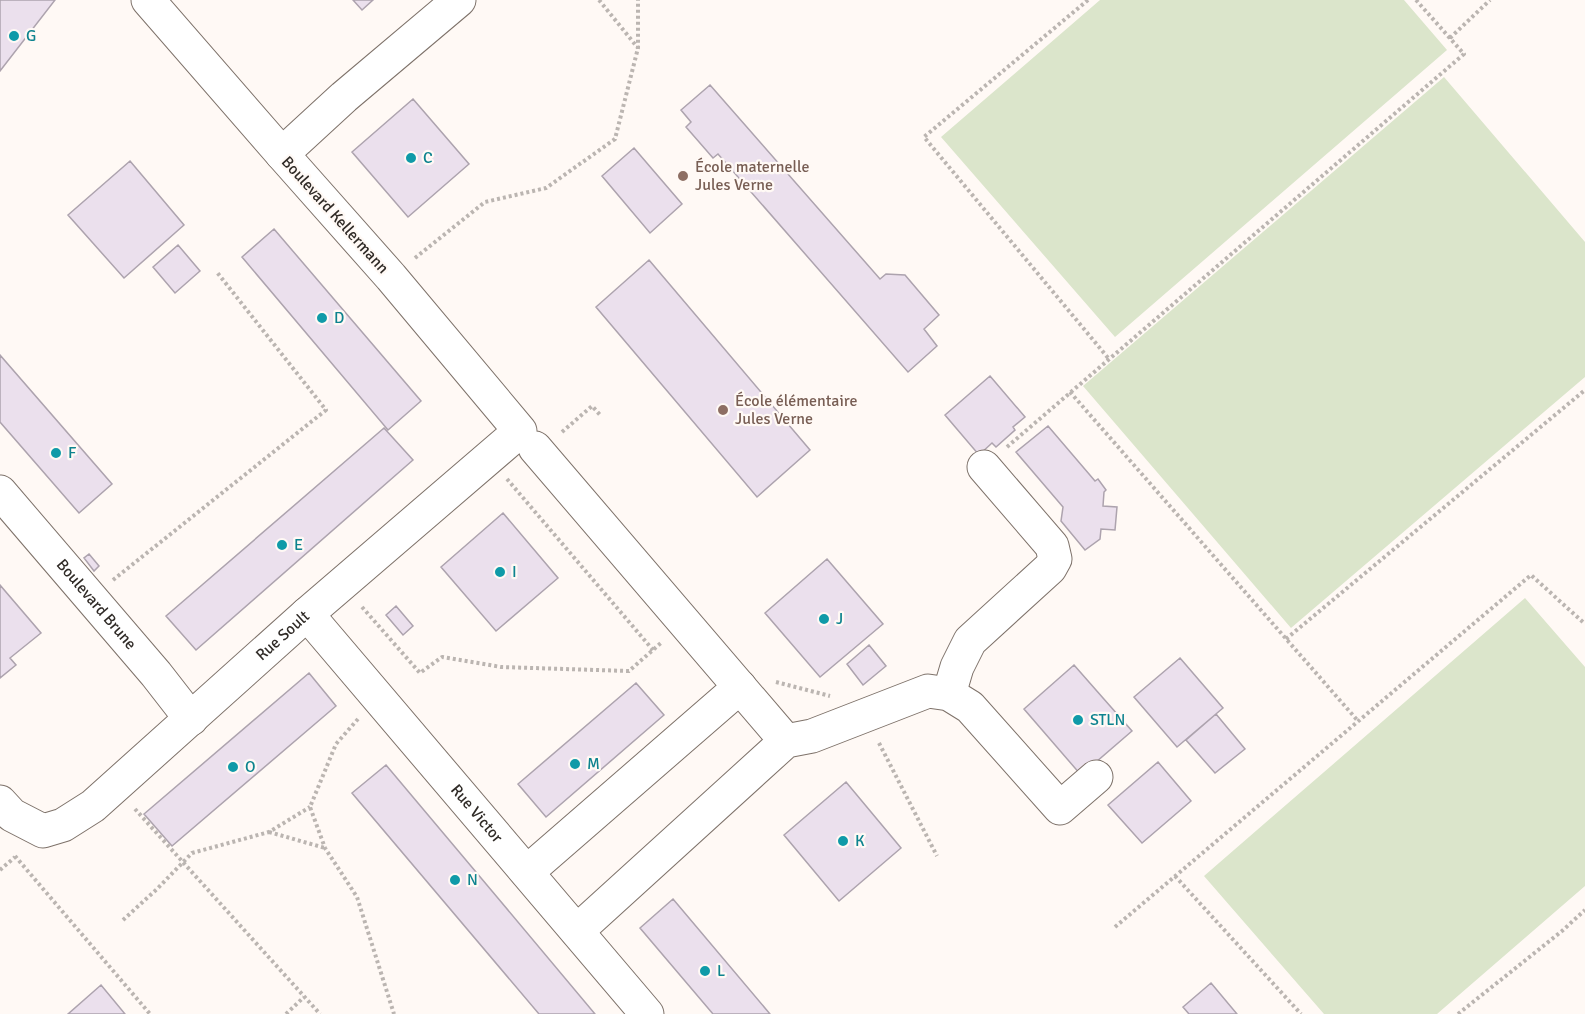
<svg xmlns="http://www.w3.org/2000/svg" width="1585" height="1014" font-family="Signika,sans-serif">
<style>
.green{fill:#dbe5cb}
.building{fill:#ebe0ed;stroke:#ada3ae;stroke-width:1.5}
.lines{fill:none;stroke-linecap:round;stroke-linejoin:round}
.minor-casing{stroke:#7e726a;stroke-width:35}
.path{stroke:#bbb5b1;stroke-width:4;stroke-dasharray:3 3;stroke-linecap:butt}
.minor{stroke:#fff;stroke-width:33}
.culture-dot{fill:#0f9aa8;stroke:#fff9f5;stroke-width:2}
.education-dot{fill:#8d6e63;stroke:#fff9f5;stroke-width:2}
.labels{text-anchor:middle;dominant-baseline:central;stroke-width:4.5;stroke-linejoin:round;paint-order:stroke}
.culture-label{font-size:16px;fill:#0d838f;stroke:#fff9f5;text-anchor:start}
.education-label{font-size:16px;fill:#785e54;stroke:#fff9f5;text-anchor:start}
.street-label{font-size:16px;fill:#302b27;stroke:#fff9f5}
</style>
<rect width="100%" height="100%" fill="#fff9f5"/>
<path class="green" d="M1100,0H1404L1447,50L1115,337L941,137Z
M1444,77L1585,242V377L1291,628L1083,386Z
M1525,598L1585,667V886L1437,1014H1324L1204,876Z"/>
<path class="building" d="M0,0H55L0,71Z
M353,0H373L362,10Z
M710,85L880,279L886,274L905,275L939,315L924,329L937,346L908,372L718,154L713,158L686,127L691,122L681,110Z
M413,99L469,164L408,217L352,152Z
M634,148L682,204L650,233L602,176Z
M130,161L184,225L124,278L68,215Z
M274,229L421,401L388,430L242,257Z
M178,245L200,271L175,293L153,267Z
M649,260L810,450L757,497L596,307Z
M0,355L112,484L79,513L0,422Z
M990,376L1025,417L1013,427L1015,430L996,447L992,443L979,455L945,415Z
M1048,426L1095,481L1098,479L1106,490L1104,492L1103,506L1117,507L1115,530L1101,529L1100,539L1085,550L1061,521L1063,507L1016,452Z
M384,428L413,460L196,650L166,616Z
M503,513L558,578L496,631L441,567Z
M89,554L99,566L94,571L84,558Z
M827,559L883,624L820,677L765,613Z
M0,585L41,633L10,658L16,665L0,678Z
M396,606L413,626L403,635L386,615Z
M869,645L886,666L863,685L847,664Z
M1180,658L1223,708L1177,747L1134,697Z
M1074,665L1132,731L1081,775L1024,709Z
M309,673L336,706L172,846L144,814Z
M636,683L664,715L546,817L518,784Z
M1216,714L1245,749L1215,773L1186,740Z
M1158,762L1191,801L1142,843L1108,805Z
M386,765L497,897L595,1014H539L352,793Z
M846,782L901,848L839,901L784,835Z
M673,899L770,1014H713L640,928Z
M1211,983L1237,1014H1189L1183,1007Z
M101,985L125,1014H68Z"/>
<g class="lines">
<defs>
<g id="minor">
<path d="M282,154L344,97L459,0"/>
<path d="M535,448L786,741"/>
<path id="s1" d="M0,492L156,674L191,719"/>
<path id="s2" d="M307,614L647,1014"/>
<path d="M949,694L957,667L970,641L1050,568L1055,559L1052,546L984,467"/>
<path id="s3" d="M0,802L12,815L43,831L63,825L93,806L307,614L520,431L391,277L282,154L148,0"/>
<path d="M527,872L740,687"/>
<path d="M577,931L786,741L812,736L928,691L949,694L970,707L1060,808L1096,777"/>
</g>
</defs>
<use href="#minor" class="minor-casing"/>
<path class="path" d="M599,0L638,48
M1088,0L924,137L1109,359
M1450,38L1490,0
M415,258L485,202L546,188L615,139L638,48V0
M1070,392L1358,721
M562,432L592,406L601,416
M1007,447L1464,54L1416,0
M507,479L653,650
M113,580L326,410L216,271
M362,607L420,673L442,657L501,667L629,671L662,642
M1286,639L1585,390
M776,682L830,696
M358,719L336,744L310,807L325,848L357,897L394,1014
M879,743L937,856
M135,809L320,1014
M269,832L325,848
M15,856L150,1014
M0,870L15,857
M1175,876L1301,1014
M123,920L157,889L192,853L269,832L310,807
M1115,927L1531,575L1585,624
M286,1014L304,997
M1458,1014L1562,931L1585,910"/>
<use href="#minor" class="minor"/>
</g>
<g class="culture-dot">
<circle cx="14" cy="36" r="6"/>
<circle cx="411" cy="158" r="6"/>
<circle cx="322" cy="318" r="6"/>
<circle cx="56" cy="453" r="6"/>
<circle cx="282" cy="545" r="6"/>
<circle cx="500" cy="572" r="6"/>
<circle cx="824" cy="619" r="6"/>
<circle cx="1078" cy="720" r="6"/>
<circle cx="575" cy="764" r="6"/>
<circle cx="233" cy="767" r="6"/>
<circle cx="843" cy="841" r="6"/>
<circle cx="455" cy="880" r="6"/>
<circle cx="705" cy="971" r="6"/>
</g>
<g class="education-dot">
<circle cx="683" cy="176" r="6"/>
<circle cx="723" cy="410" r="6"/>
</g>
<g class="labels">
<g class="culture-label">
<text x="26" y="36">G</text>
<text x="423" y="158">C</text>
<text x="334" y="318">D</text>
<text x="68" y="453">F</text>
<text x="294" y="545">E</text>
<text x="512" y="572">I</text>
<text x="836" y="619">J</text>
<text x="1090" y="720">STLN</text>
<text x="587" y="764">M</text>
<text x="245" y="767">O</text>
<text x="855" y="841">K</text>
<text x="467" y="880">N</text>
<text x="717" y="971">L</text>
</g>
<g class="education-label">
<text x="695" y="167">École maternelle<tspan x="695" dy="18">Jules Verne</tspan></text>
<text x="735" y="401">École élémentaire<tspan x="735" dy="18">Jules Verne</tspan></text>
</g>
<g class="street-label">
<text transform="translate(335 215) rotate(48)">Boulevard Kellermann</text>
<text stroke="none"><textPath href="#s1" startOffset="148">Boulevard Brune</textPath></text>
<text stroke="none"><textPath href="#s3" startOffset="364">Rue Soult</textPath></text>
<text stroke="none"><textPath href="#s2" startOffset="262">Rue Victor</textPath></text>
</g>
</g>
</svg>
